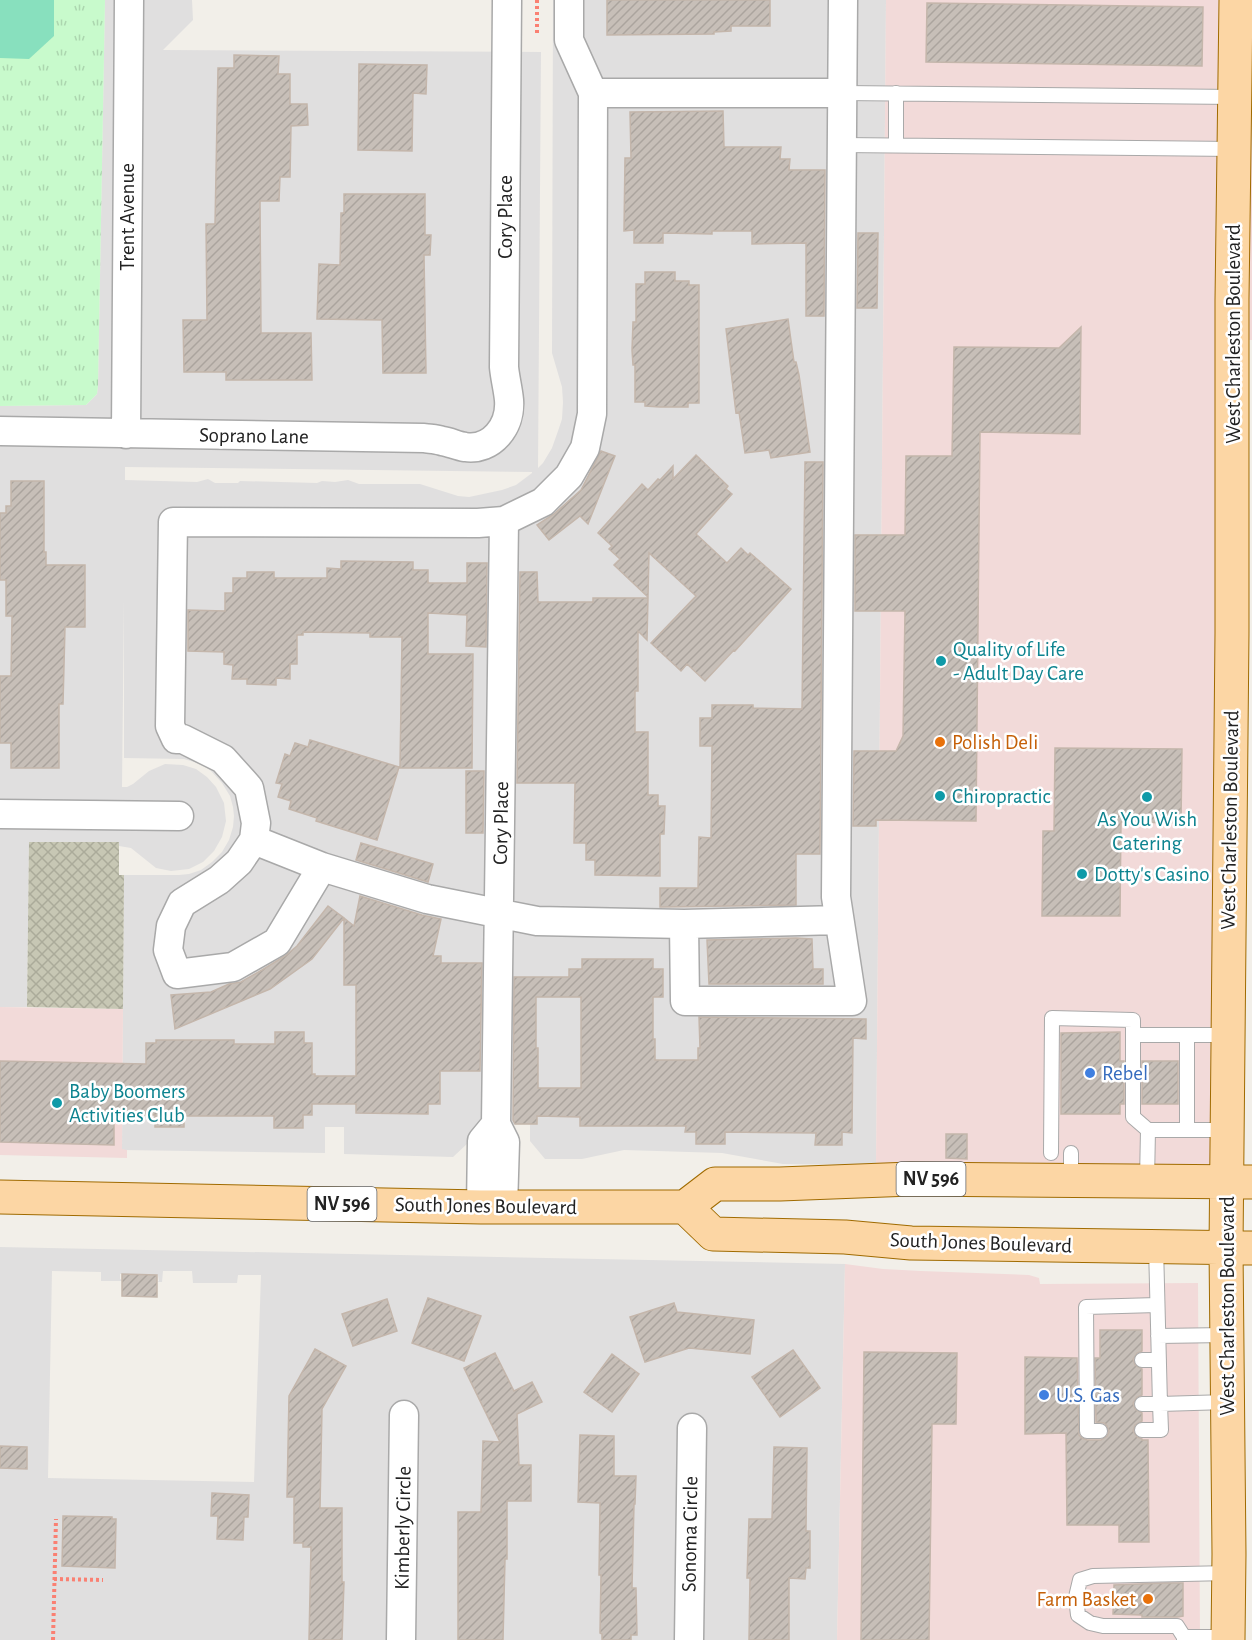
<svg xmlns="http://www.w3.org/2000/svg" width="1252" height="1640" font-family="'Alegreya Sans',sans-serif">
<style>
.residential{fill:#e0dfdf;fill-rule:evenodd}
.commercial{fill:#f2dad9}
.construction{fill:url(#construction-cross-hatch)}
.park{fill:url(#park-tufts)}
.pitch{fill:#88e0be}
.building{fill:url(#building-hatch);stroke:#c4b6ab;stroke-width:1.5;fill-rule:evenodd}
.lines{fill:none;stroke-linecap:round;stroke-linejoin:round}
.service-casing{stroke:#a9a9a9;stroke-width:16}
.minor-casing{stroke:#a9a9a9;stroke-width:31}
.primary-casing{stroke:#a06b00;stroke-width:35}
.path{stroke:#fa8072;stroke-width:4;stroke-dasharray:3 3;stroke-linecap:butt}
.service{stroke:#fff;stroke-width:14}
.minor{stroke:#fff;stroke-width:28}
.primary{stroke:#fcd6a4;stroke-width:33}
.culture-dot{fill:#0f9aa8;stroke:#fff;stroke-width:2}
.food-dot{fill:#e8710a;stroke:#fff;stroke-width:2}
.shop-dot{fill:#3f7fe0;stroke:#fff;stroke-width:2}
.labels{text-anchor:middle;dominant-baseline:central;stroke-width:5;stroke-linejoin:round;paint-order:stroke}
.shield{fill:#fff;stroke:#646464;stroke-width:1.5}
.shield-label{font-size:20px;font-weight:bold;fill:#222}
.street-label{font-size:21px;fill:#222;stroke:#fff}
.culture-label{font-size:21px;fill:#0d838f;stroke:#fff;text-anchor:start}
.food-label{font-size:21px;fill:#c56008;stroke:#fff;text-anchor:start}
.shop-label{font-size:21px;fill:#366cbe;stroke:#fff;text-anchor:start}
</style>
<defs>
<pattern id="construction-cross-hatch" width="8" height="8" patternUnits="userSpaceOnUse" patternTransform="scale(1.5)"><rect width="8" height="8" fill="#c7c7b4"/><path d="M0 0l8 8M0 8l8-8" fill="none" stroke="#abab9a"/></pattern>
<pattern id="park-tufts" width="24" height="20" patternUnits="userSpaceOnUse" patternTransform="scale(1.5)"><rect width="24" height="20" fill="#c8facc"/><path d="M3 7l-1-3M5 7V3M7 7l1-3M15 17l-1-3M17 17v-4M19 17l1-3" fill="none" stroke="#acd6af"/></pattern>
<pattern id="building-hatch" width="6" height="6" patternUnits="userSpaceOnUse" patternTransform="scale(1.5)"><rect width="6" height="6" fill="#c7bfb8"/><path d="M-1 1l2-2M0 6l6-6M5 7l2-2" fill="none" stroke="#aba49e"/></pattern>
</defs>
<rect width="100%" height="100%" fill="#f2efe9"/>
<path class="residential" d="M105,0H192L193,20L163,50L541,52L538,468L543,463L552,448L558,431L562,419L563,402L562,387L552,353L553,0H886L876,1165L783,1164L722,1153L624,1150L582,1159H545L530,1141V1124L475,1125V1143H468L453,1157L344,1154V1127H325V1153L122,1150L124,875H179L189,874L201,870L212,862L222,852L229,840L233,827L234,816L233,807L230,796L222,783L211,771L201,764L184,759L124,758V600L122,787H127L133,784L149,771L165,764L183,765L196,769L207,777L216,787L224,803L226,821L222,837L214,851L203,862L189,869L171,871L156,868L131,848L119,846V843L29,842L27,1007H0V406L86,405L97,394L98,386ZM125,467L532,472V473L516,485L502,490L469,497L458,496L420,484H359L348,480L335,482L322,481L317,483L240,481L238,483H215L208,479L197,482L125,480Z
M0,1247L845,1264L837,1640H0ZM52,1271L101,1272V1281H122V1280L120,1279V1274L158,1275L159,1281L157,1282H162L163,1271H192L193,1283H237L238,1275H261L254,1482L48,1478Z"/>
<path class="commercial" d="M886,0H1252V340H1232L1227,1181L876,1165Z
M0,1007L123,1009L122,1149L127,1150V1158L0,1155Z
M845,1264L883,1269L921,1271L1029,1275L1039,1278L1040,1284L1198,1283L1200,1640H837Z"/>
<path class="construction" d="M29,842H119V875H124L123,1009L27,1007Z"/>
<path class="park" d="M0,0H105L98,386L97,394L86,405L0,406Z"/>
<path class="pitch" d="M0,0H54V36L29,59L0,58Z"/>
<path class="building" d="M607,0H770V26H731V31L714,32V34L607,35Z
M927,3L1203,7L1202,66L926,62Z
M234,55L279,56L278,74H290V104H307L308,125L291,126L290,177H280L279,201H260L261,333H311L312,380H226V372H184L183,320H207L206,224H215L218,68H234Z
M359,64L427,65L426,94L413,93L412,151L358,150Z
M723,111L724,147H781L780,159H790L789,170H825L824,316H806V243L752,244V231H712V234L663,233V243H634V230L624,231L625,158H631L630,112Z
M344,194H425V235H431L430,255H424L426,373H383L382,320L317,319L319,264L340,265L341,213H344Z
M858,233H878L877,308H857Z
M645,272H675V281H689V285H699V403H688V407H660L645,406V402H635V365H633L632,350L633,322H636V284H645Z
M788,319L794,362H796L799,375L810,452L771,458L769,450L745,453L739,412L736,413L726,329Z
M1081,327L1080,434L980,432L976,821L876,820V826H853L854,751H896L903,736L905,611H855V535H905L906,456H952L954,347L1059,348Z
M601,451L615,456L588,524L580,516L549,540L537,525L554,514L581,490Z
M696,455L728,486L726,489L732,494L696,534L727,563L741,548L748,555L750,553L791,589L744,641L735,651L734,650L705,681L687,664L681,671L651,643L696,596L649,553L648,597L614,565L620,559L609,549L612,546L598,533L642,484L648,490L658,479L660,480L673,466V479Z
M805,462H823L820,854H796V905L660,907V888H698L699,837L711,838L712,746H700V718H712V705H753V708L802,709Z
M11,481H44V552H46V565H85V627H65L63,704H59V768H11V743H0V676H11L12,616H6V580H0V513H6V506H11Z
M341,561L413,562V570H428V583H467V563H487L486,647L466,646L467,615L428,613V654H473L472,768H400L402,637H370V633L303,632V635H297V664H290V679L276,678V685L247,684V679H232L233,665L224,664V652L188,651V610L225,611V593H233V578H247V572H274V578H327V568L341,569Z
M520,572H537L538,602H593V598H648L647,640L638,631V691H635V732H648V795H658V806H665L664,834H660V876L595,875V860H586V843H574L575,783H517Z
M310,740L399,767L377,840L316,821L317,818L289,809L291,801L278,797L282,784L276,783L285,754L290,756L295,743L308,747Z
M1055,748L1182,749L1181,823L1121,822L1120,916H1042L1043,831H1054Z
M466,771H484L483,833H466Z
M361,843L433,864L428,882L356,860Z
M360,896L422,915L441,919L433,956H441V963H482L480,1071H440V1104H428V1114L356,1113V1104H312V1115H303V1128H274V1116H184V1127H155V1115H114V1145L0,1142V1061L146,1064V1043H156V1040H234V1044H275V1032H304V1043H312V1074H315V1076H356V985H344V918L354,926Z
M328,906L344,918L312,959L270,989L175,1029L171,995L211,992L229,984L241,982L262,970L285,956L297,946Z
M796,938L812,939L813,969H823V984H709L707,940Z
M582,959H653V969H663V997H653V1039H655V1060H698V1048H700L699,1017L866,1019V1039L853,1038L852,1133L842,1132V1145H815L816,1133L725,1132V1144H696V1132H685L686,1126H580V1117L537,1116V1124H515L513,1120L514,977H569V969H582ZM536,997H581V1088H538V1048H536Z
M1120,1032V1061H1124V1104H1120V1114H1061V1033Z
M1142,1061H1178V1104H1142Z
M946,1134H967V1159L946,1158Z
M122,1274L157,1275V1297L122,1296Z
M428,1298L481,1316L464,1361L412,1343Z
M387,1299L397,1331L353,1346L342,1314Z
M674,1303L677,1312L754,1320L750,1354L689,1348L645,1362L630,1317Z
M1100,1330H1142V1351L1137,1353L1133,1359L1135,1365L1142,1369V1395L1137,1397L1133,1403L1135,1409L1142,1413V1421L1135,1425L1133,1431L1137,1437L1142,1439V1440H1148L1149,1542H1119V1525H1067L1066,1433L1025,1434V1357L1077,1358L1079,1435L1082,1438L1087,1440H1101L1107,1436L1109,1432L1107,1426L1104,1423L1096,1422L1095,1358H1100Z
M315,1349L346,1366L322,1409L320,1508H342V1582H344L342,1640H309L311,1547H303V1543H294V1497H287L289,1396Z
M793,1350L820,1388L780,1417L752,1377Z
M864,1352L957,1353L956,1424H932L929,1640H861Z
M495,1353L514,1391L532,1382L542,1402L517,1414L519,1465H531V1501H507V1559H505L503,1640H458V1512H481L483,1441L500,1442L464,1368Z
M612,1354L639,1374L612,1412L584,1392Z
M580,1435L614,1436V1476H636L635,1504H634L632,1588H636L637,1635H631V1640H602V1634L600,1633L601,1575H599L600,1503L578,1502Z
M0,1446L27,1447V1469L0,1468Z
M774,1447L807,1448L806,1531H810V1568H806L805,1579L789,1578V1640H749L750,1578H747L749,1519H772Z
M212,1493L249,1495L248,1517H244L243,1540L217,1539L218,1516H211Z
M63,1516L112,1517V1519H116L115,1568L62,1566Z
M1165,1583H1183V1616L1177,1617H1142V1615L1113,1614L1114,1585Z"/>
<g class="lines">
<defs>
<path id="service" d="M843,93L1235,97
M842,145L1234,149
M896,145V93
M1133,1035H1228
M1187,1035V1130
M1051,1153L1052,1018L1133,1020V1117L1148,1130H1227
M1071,1153V1181
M1147,1180L1148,1130
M1156,1246L1160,1404L1227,1402
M1158,1336L1226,1335
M1142,1360H1159
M1142,1404H1160L1161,1430H1142
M1100,1431H1087L1086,1307L1157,1305
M1184,1637L1177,1626H1103L1090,1623L1078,1615L1076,1597L1080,1580L1093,1576L1229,1573
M1184,1640V1637H1228"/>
<path id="minor" d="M593,93H843
M0,431L424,438C430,439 436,439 442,441C450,442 457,446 465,447C492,451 511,426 509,400C508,389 505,378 504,367L507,0
M126,434L129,0
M0,814L179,816
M254,840L322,867L427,899L537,921L684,924L839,920
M322,867L277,942L233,967L177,974L168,950L171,926L182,903L219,880L239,862L254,840L256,823L249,788L223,759L183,739H176L170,726L173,522L478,523L504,521L543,502L569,476L585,448L592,414L593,93L569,40V0
M684,924L685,1001H852L836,897L843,0
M481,1207L482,1141L496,1124
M503,1207L505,1142L496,1124L504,521
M401,1640L404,1415
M689,1640L692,1428"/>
<path id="primary" d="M0,1197L481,1207H685L715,1184H780L911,1179L1252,1182
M685,1207L713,1234L845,1237L911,1243L1252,1248
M1228,1640L1229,1554L1226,1248L1232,633V300L1236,0"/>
</defs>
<use href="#service" class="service-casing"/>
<use href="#minor" class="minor-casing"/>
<use href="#primary" class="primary-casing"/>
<path class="path" d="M537,0V36
M54,1579L103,1580
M53,1640L56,1519"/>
<use href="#service" class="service"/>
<use href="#minor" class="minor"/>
<use href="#primary" class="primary"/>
</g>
<g class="culture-dot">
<circle cx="941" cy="661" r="6"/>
<circle cx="940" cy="796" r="6"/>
<circle cx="1147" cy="797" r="6"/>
<circle cx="1082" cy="874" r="6"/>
<circle cx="57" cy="1103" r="6"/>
</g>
<g class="food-dot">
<circle cx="940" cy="742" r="6"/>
<circle cx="1148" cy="1599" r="6"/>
</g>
<g class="shop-dot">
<circle cx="1090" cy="1073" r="6"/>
<circle cx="1044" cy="1395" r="6"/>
</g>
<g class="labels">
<g class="shield">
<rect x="896.5" y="1162" width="69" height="34" rx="4.5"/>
<rect x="307.5" y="1187" width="69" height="34" rx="4.5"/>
</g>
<g class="shield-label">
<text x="931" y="1179">NV 596</text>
<text x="342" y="1204">NV 596</text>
</g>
<g class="street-label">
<text transform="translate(127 217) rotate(-90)">Trent Avenue</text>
<text transform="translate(505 217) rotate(-90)">Cory Place</text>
<text transform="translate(1233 334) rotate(-90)">West Charleston Boulevard</text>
<text transform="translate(254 436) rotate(1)">Soprano Lane</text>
<text transform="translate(1230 820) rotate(-89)">West Charleston Boulevard</text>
<text transform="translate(501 823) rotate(-89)">Cory Place</text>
<text transform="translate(486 1206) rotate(1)">South Jones Boulevard</text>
<text transform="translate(981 1243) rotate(2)">South Jones Boulevard</text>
<text transform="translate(1227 1306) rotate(-90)">West Charleston Boulevard</text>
<text transform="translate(403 1528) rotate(-89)">Kimberly Circle</text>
<text transform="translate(690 1534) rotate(-89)">Sonoma Circle</text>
</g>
<g class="culture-label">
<text x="953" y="649">Quality of Life<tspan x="953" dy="24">- Adult Day Care</tspan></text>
<text x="952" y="796">Chiropractic</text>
<text x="1147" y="819" text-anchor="middle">As You Wish<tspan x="1147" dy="24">Catering</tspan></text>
<text x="1094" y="874">Dotty's Casino</text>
<text x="69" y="1091">Baby Boomers<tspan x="69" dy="24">Activities Club</tspan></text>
</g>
<g class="food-label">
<text x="952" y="742">Polish Deli</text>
<text x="1136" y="1599" text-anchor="end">Farm Basket</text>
</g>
<g class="shop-label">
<text x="1102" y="1073">Rebel</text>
<text x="1056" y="1395">U.S. Gas</text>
</g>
</g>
</svg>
